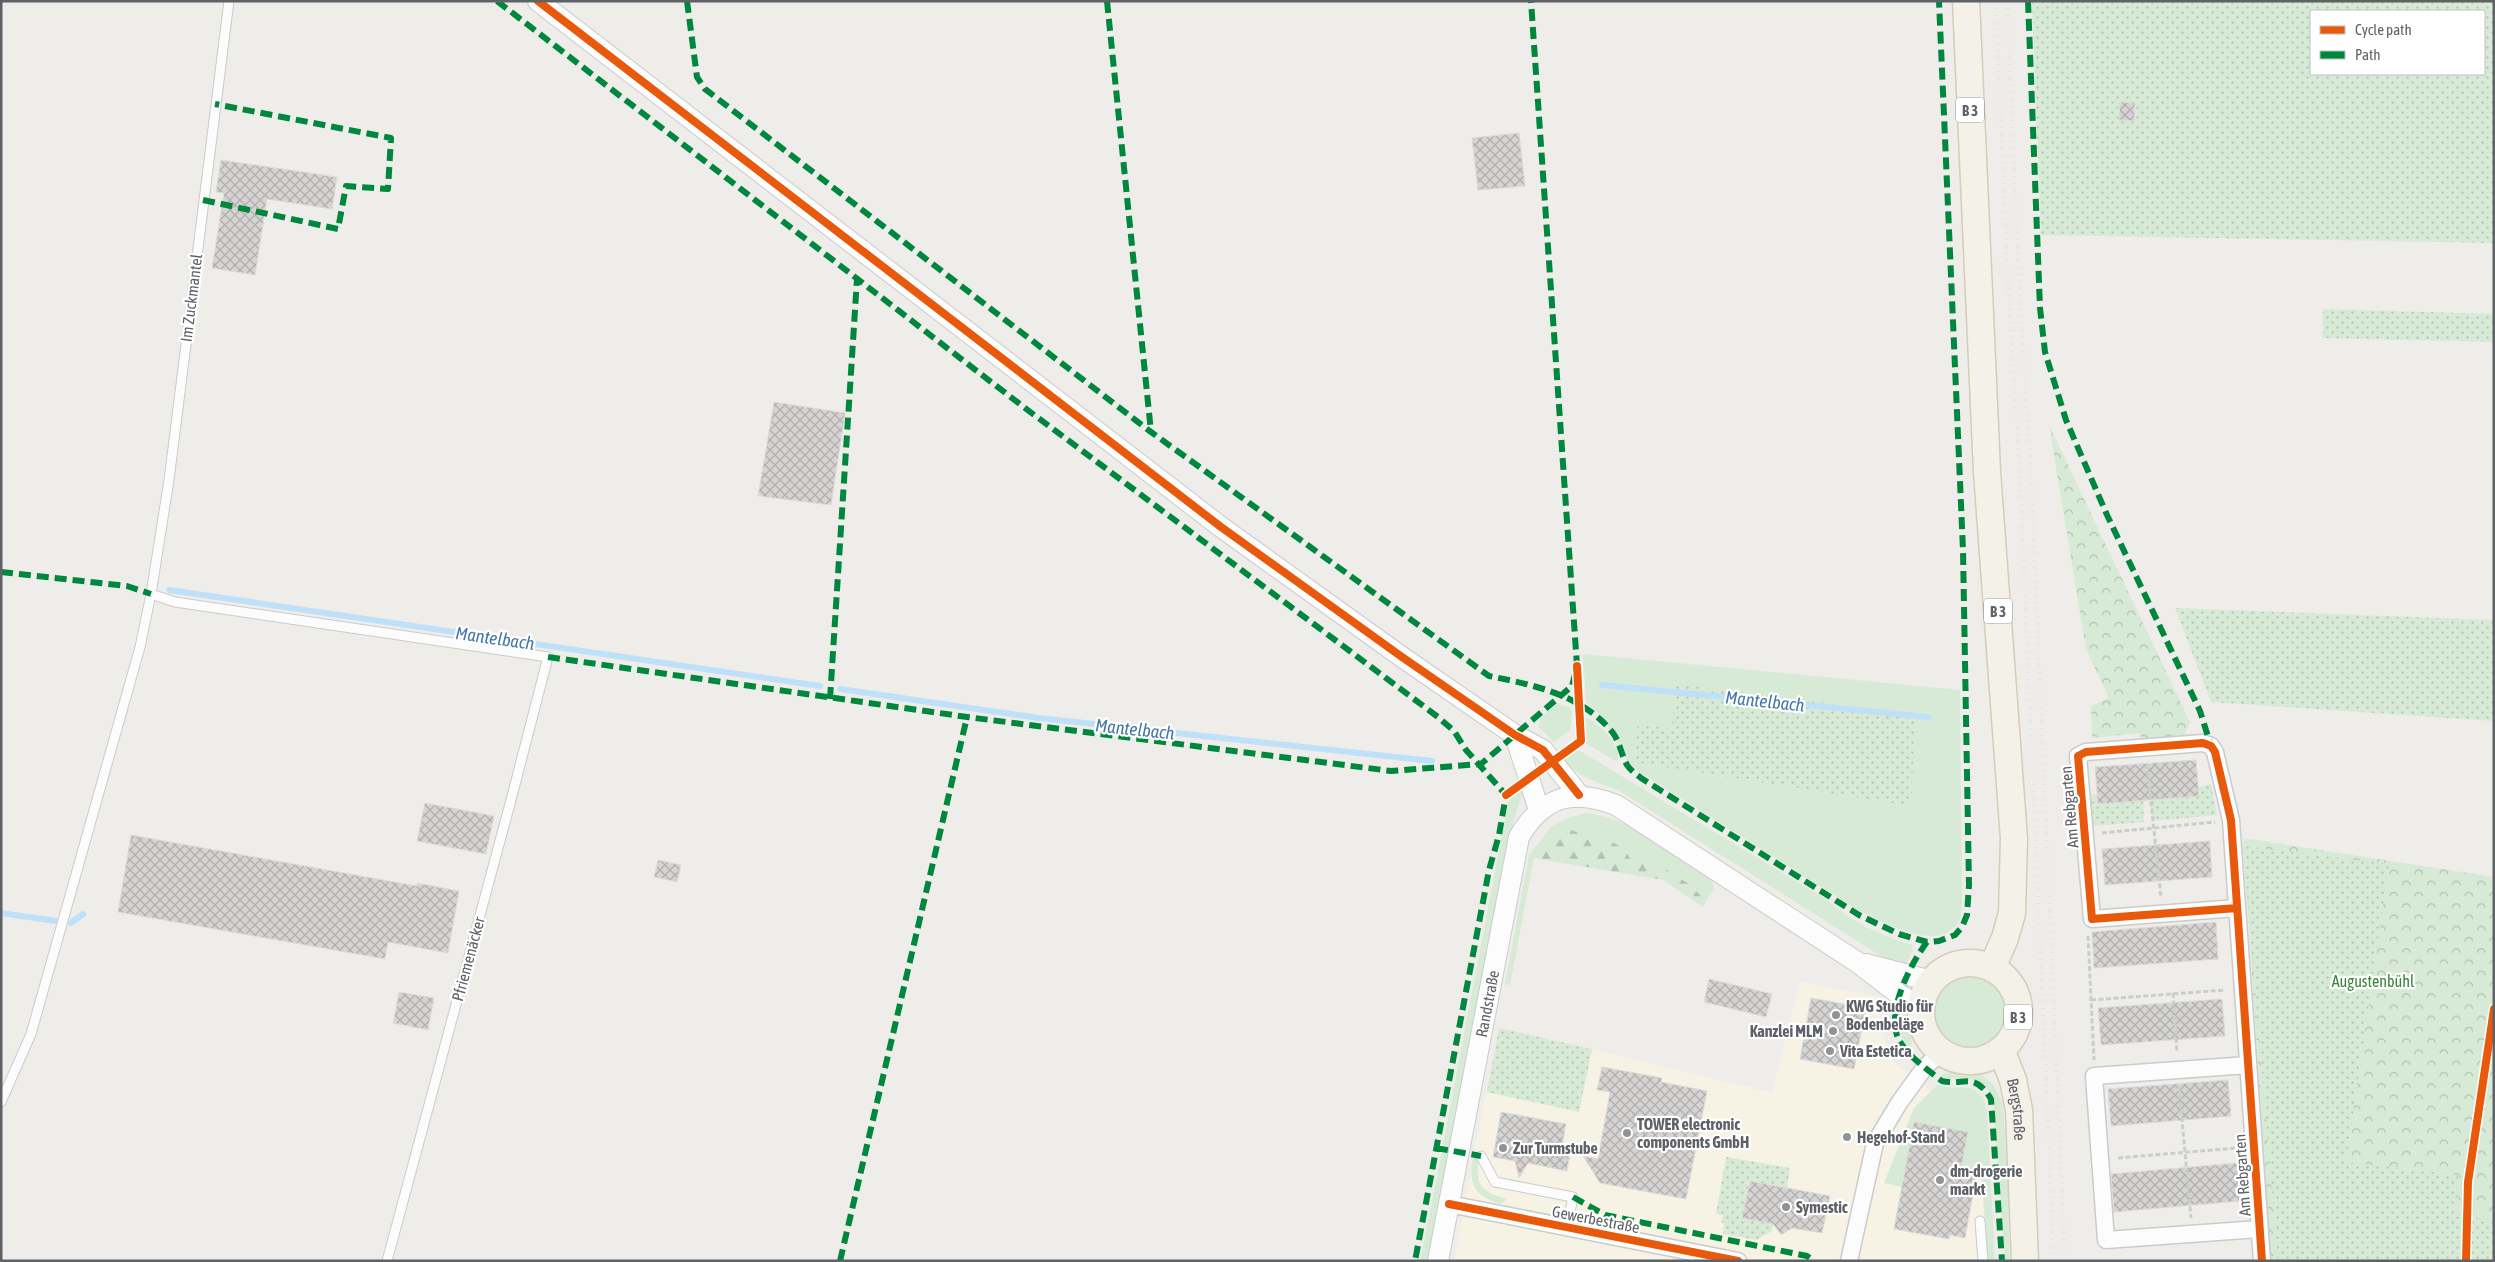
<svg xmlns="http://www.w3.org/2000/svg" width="2495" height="1262" font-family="'Asap Condensed',sans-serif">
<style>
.commercial{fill:#f6f2e4}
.grass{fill:#d7ead5;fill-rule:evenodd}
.forest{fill:url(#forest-firs)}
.park{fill:url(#park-crowns)}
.garden{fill:url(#garden-dots);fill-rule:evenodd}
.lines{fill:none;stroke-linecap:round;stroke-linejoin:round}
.stream{stroke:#bee0f8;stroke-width:6}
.building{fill:url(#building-cross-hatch);stroke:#dedcd8}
.service-casing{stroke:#cacbcb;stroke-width:11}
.minor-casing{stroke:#cacbcb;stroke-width:19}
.tertiary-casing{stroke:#cacbcb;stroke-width:22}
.primary-casing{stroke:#d6cdb8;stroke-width:29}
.path{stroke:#cacecb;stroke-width:3;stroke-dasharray:5 2.5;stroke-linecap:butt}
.service{stroke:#fcfcfc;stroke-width:9}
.minor{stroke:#fcfcfc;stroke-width:16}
.tertiary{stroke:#fcfcfc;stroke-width:20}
.primary{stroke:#f4f1e9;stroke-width:26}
.rail{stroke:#e3e4e3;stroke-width:4;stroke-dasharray:1 6;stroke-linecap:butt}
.quiet{stroke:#00873e;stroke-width:6;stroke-dasharray:12 6;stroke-linecap:butt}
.cycleway-casing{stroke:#fff;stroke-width:11}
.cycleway{stroke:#e8590c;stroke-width:8}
.poi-dot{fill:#909394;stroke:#fff;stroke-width:2}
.labels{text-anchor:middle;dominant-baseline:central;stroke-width:4.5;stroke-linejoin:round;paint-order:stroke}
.shield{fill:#fff;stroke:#8e9195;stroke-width:1}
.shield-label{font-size:15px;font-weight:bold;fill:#5e6267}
.street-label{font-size:16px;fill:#5e6267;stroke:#fff}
.park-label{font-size:16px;fill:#378539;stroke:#fff}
.poi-label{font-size:16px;font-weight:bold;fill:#5e6267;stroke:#fff;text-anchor:start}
.water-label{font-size:18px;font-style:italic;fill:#4276a8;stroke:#fff}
</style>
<defs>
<pattern id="forest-firs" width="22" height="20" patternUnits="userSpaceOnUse" patternTransform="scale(1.25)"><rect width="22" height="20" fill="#d7ead5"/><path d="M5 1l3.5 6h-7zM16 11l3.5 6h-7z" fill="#b2c1b1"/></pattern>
<pattern id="park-crowns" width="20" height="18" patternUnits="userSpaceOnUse" patternTransform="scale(1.25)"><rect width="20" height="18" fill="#d7ead5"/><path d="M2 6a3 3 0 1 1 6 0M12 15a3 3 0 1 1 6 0" fill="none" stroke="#b2c1b1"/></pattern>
<pattern id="garden-dots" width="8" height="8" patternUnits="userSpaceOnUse" patternTransform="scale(1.25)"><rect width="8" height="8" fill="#d7ead5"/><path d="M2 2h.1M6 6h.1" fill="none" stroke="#b2c1b1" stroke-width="1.8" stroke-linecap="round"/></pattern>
<pattern id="building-cross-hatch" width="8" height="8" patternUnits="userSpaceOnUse" patternTransform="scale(1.25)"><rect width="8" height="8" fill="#d5d4d2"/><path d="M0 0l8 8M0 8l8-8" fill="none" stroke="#b0afae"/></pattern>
</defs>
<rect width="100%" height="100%" fill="#eeede9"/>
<path class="commercial" d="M1800,982L1884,998L1880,1028L1896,1064L1931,1092L1982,1105L1993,1261H1454L1486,1092L1579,1112L1592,1049L1772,1093Z"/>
<path class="grass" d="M1583,654L1960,690L1962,896C1962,903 1962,913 1960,919C1942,957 1881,921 1856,909L1630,766L1602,716L1586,702ZM1676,684L1910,806L1638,723L1672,729Z
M1557,704L1569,707L1572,712L1570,730L1554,742L1539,727L1540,718Z
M1585,717C1598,723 1624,746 1617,762L1577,738L1582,718Z
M1567,749L1580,751L1824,898C1853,922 1876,934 1912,945L1913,950L1905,967L1892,963L1618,790C1596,782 1572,775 1560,754Z
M1520,782L1522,794L1510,834L1451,1148H1448L1443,1144L1509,798Z
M1586,813C1625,815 1679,857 1711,880L1714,888L1703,907L1700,905L1704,900L1692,886L1661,866L1631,860L1625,850L1595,846L1581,834L1541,855L1540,859L1534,858L1510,985L1505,984L1529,855L1551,827L1567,818Z
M1931 1011a42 42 0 1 1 84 0a42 42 0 1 1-84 0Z
M1901,1004L1911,1028L1912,1052C1901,1040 1893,1020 1901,1004Z
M1955,1068L1981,1074L1994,1085L2003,1105L2008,1184L2009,1261H2005L1993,1097C1970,1065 1954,1086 1941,1075Z
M1937,1085C1962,1093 1979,1076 1987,1112L1995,1261H1988L1981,1172L1961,1169L1968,1132L1915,1122L1902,1187L1884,1183L1914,1108Z
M1445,1151L1449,1154L1429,1261H1420L1442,1152Z
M1473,1157L1479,1158C1475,1186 1481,1192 1507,1199L1501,1204C1474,1196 1468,1184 1473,1157Z"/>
<path class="forest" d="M1566,828L1581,834L1595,846L1614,843L1625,850L1631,860L1661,866L1692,886L1704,900L1700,905L1663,880L1540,859L1550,836Z"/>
<path class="park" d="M2049,425L2190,722L2182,741L2142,742L2140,733L2092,738L2091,706L2109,698L2086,649Z
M2243,838L2494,877V1261H2271Z"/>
<path class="garden" d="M2032,1H2494V243L2041,235ZM2311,11H2484V74H2311Z
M2323,309L2494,314V342L2323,338Z
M2175,608L2494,620V721L2211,702Z
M1675,684L1915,714L1911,806L1634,762L1638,723L1672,729Z
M2211,784L2217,815L2153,821L2150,795L2161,799L2199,796L2198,787Z
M2143,793L2144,822L2090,826L2088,794H2097L2098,804L2140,801Z
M2243,846L2389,864L2346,1162L2458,1175L2454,1216L2494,1219V1261H2278Z
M1499,1028L1592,1049L1579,1112L1487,1092Z
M1726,1157L1790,1168L1787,1188L1749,1181L1743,1218L1773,1224L1772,1231L1757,1240L1723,1234L1724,1223L1721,1222L1723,1215L1716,1214Z"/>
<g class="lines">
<path class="stream" d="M169,590L820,686
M1602,685L1928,717
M840,689L1039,718L1432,761
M1,913L56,921
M71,923L83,914"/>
</g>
<path class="building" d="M2120,102L2135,103L2134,121L2119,120Z
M1519,133L1525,186L1478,190L1472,138Z
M221,160L337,177L332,209L267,199L255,275L212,268L224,193L216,192Z
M774,402L845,413L831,505L758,496Z
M2196,760L2199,796L2098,804L2095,767Z
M425,803L494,816L486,854L417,841Z
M131,835L417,886V883L459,891L448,953L388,942L385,959L118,912Z
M2210,841L2212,877L2105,885L2102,849Z
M658,860L681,865L677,882L654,877Z
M2216,922L2218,959L2094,968L2092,932Z
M1709,979L1772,994L1766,1017L1704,1002Z
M399,992L434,998L428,1030L393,1023Z
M1811,998L1866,1008L1854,1069L1800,1059Z
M2222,999L2225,1036L2101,1045L2098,1008Z
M1602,1067L1662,1078L1661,1082L1707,1091L1686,1199L1600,1183L1583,1156L1598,1159L1610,1092L1597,1090Z
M2228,1080L2231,1116L2111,1126L2108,1089Z
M1501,1112L1566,1124L1561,1151L1570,1153L1567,1171L1528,1163L1519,1178L1515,1161L1493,1157Z
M1914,1122L1968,1132L1961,1169L1977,1172L1965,1238L1950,1235L1949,1239L1894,1229Z
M2237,1163L2240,1201L2114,1212L2111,1174Z
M1750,1181L1830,1196L1822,1233L1792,1228L1781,1235L1773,1224L1742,1218Z"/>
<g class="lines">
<defs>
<path id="service" d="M151,594L175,602L548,657L511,800L387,1261
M1,1102L31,1034L140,647L151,594L169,480L229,1
M1481,1156L1495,1182L1573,1197L1567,1227
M1980,1221L1983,1261"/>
<path id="minor" d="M2237,908L2092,919L2078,756L2086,752L2203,743L2211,746L2215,752L2231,820L2262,1261
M2248,1065L2094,1076L2106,1240L2259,1229
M1449,1204L1738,1261
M1849,1261L1875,1143L1899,1103L1925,1067L1941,1052"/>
<g id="tertiary">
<path d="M538,1L1221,527L1402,657L1515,735L1543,750L1579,795"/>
<path d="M1515,735L1539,810"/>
<path d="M1866,964L1931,981"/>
<path id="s1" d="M1438,1261L1519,837C1543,796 1573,788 1616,805L1857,962L1900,995L1921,1007"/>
</g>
<g id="primary">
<path d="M1966,1L1987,472L2014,839L2012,913L2005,938L1992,968"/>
<circle cx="1970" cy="1012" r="49"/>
<path id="s2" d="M2001,1050L2013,1080L2019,1110L2025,1261"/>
</g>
</defs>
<use href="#service" class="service-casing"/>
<use href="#minor" class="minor-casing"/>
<use href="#tertiary" class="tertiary-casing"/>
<use href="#primary" class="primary-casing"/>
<path class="path" d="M2147,764L2161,897
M2102,833L2215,822
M2088,936L2094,1060
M2173,993L2177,1053
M2091,1000L2225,990
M2179,1087L2191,1218
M2118,1158L2236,1148"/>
<use href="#service" class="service"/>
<use href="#minor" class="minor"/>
<use href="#tertiary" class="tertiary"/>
<use href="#primary" class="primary"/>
<path class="rail" d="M1996,1L2008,284L2019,457L2054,1261
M2007,1L2019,284L2030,457L2065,1261"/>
<path class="quiet" d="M497,1L1021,405L1438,717L1454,731L1466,750L1506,795L1499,835L1489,870L1415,1261
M687,1L697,77L705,89L1151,432L1489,676C1534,685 1583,695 1613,733C1620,743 1621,754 1627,765C1630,770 1636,774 1641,778L1859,915L1899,934L1927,942L1939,941L1955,935L1962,927L1967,915L1969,885L1963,550L1939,1
M1107,1L1151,432
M2028,1L2040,308L2045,352L2066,420L2107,515L2200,711L2211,746
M203,200L338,229L346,186L388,189L391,138L215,104
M1,572L127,586L151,594
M548,657L967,717L1391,771L1481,764L1572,686L1577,666L1531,1
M830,699L857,279
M1927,942C1911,963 1886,1011 1898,1038C1906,1055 1928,1070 1942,1081C1964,1086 1974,1071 1991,1099L2002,1261
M1436,1148L1481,1156
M1573,1197L1605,1215L1807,1256L1814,1261
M840,1261L967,717"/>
<defs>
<path id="cycleway" d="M538,1L1221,527L1402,657L1515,735L1543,750L1579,795
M1506,795L1581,741L1577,666
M2237,908L2092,919L2078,756L2086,752L2203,743L2211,746L2215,752L2231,820L2262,1261
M1449,1204L1738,1261
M2466,1261L2468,1182L2494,1009"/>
</defs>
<use href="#cycleway" class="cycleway-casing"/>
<use href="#cycleway" class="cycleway"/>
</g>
<g class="poi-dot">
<circle cx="1836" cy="1015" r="5"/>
<circle cx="1833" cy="1031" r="5"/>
<circle cx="1830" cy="1051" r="5"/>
<circle cx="1627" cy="1133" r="5"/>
<circle cx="1847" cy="1137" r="5"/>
<circle cx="1503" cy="1148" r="5"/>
<circle cx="1940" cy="1180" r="5"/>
<circle cx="1786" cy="1207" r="5"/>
</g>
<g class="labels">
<g class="shield">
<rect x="1956" y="97.5" width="28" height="25" rx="4"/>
<rect x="1984" y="598.5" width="28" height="25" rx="4"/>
<rect x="2004" y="1004.5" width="28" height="25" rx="4"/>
</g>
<g class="shield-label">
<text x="1970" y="110">B 3</text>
<text x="1998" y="611">B 3</text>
<text x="2018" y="1017">B 3</text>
</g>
<g class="street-label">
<text transform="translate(191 298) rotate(-83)">Im Zuckmantel</text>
<text transform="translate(2069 807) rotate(-95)">Am Rebgarten</text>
<text transform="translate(468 959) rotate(-75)">Pfriemenäcker</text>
<text stroke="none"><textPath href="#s1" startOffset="262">Randstraße</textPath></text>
<text stroke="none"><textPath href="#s2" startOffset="62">Bergstraße</textPath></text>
<text transform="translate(2242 1175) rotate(-94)">Am Rebgarten</text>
<text transform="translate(1596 1219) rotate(11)">Gewerbestraße</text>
</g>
<g class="park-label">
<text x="2373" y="981">Augustenbühl</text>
</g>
<g class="poi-label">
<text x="1846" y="1006">KWG Studio für<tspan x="1846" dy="18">Bodenbeläge</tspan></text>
<text x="1823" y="1031" text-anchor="end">Kanzlei MLM</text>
<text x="1840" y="1051">Vita Estetica</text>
<text x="1637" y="1124">TOWER electronic<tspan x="1637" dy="18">components GmbH</tspan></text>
<text x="1857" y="1137">Hegehof-Stand</text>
<text x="1513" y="1148">Zur Turmstube</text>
<text x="1950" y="1171">dm-drogerie<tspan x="1950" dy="18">markt</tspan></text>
<text x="1796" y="1207">Symestic</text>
</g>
<g class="water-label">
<text transform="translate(495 638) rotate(8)">Mantelbach</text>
<text transform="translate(1765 701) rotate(6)">Mantelbach</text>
<text transform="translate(1135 729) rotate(6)">Mantelbach</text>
</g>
</g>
<rect width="2495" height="1262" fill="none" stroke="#5e6267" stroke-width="5"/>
<rect x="2310" y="10" width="175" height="65" fill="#ffffff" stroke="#bfc0c2"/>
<rect x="2320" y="26" width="25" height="8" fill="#e8590c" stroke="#bfc0c2"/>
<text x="2355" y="35" font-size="15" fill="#5e6267">Cycle path</text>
<rect x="2320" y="51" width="25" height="8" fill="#00873e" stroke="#bfc0c2"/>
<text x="2355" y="60" font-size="15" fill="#5e6267">Path</text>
</svg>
